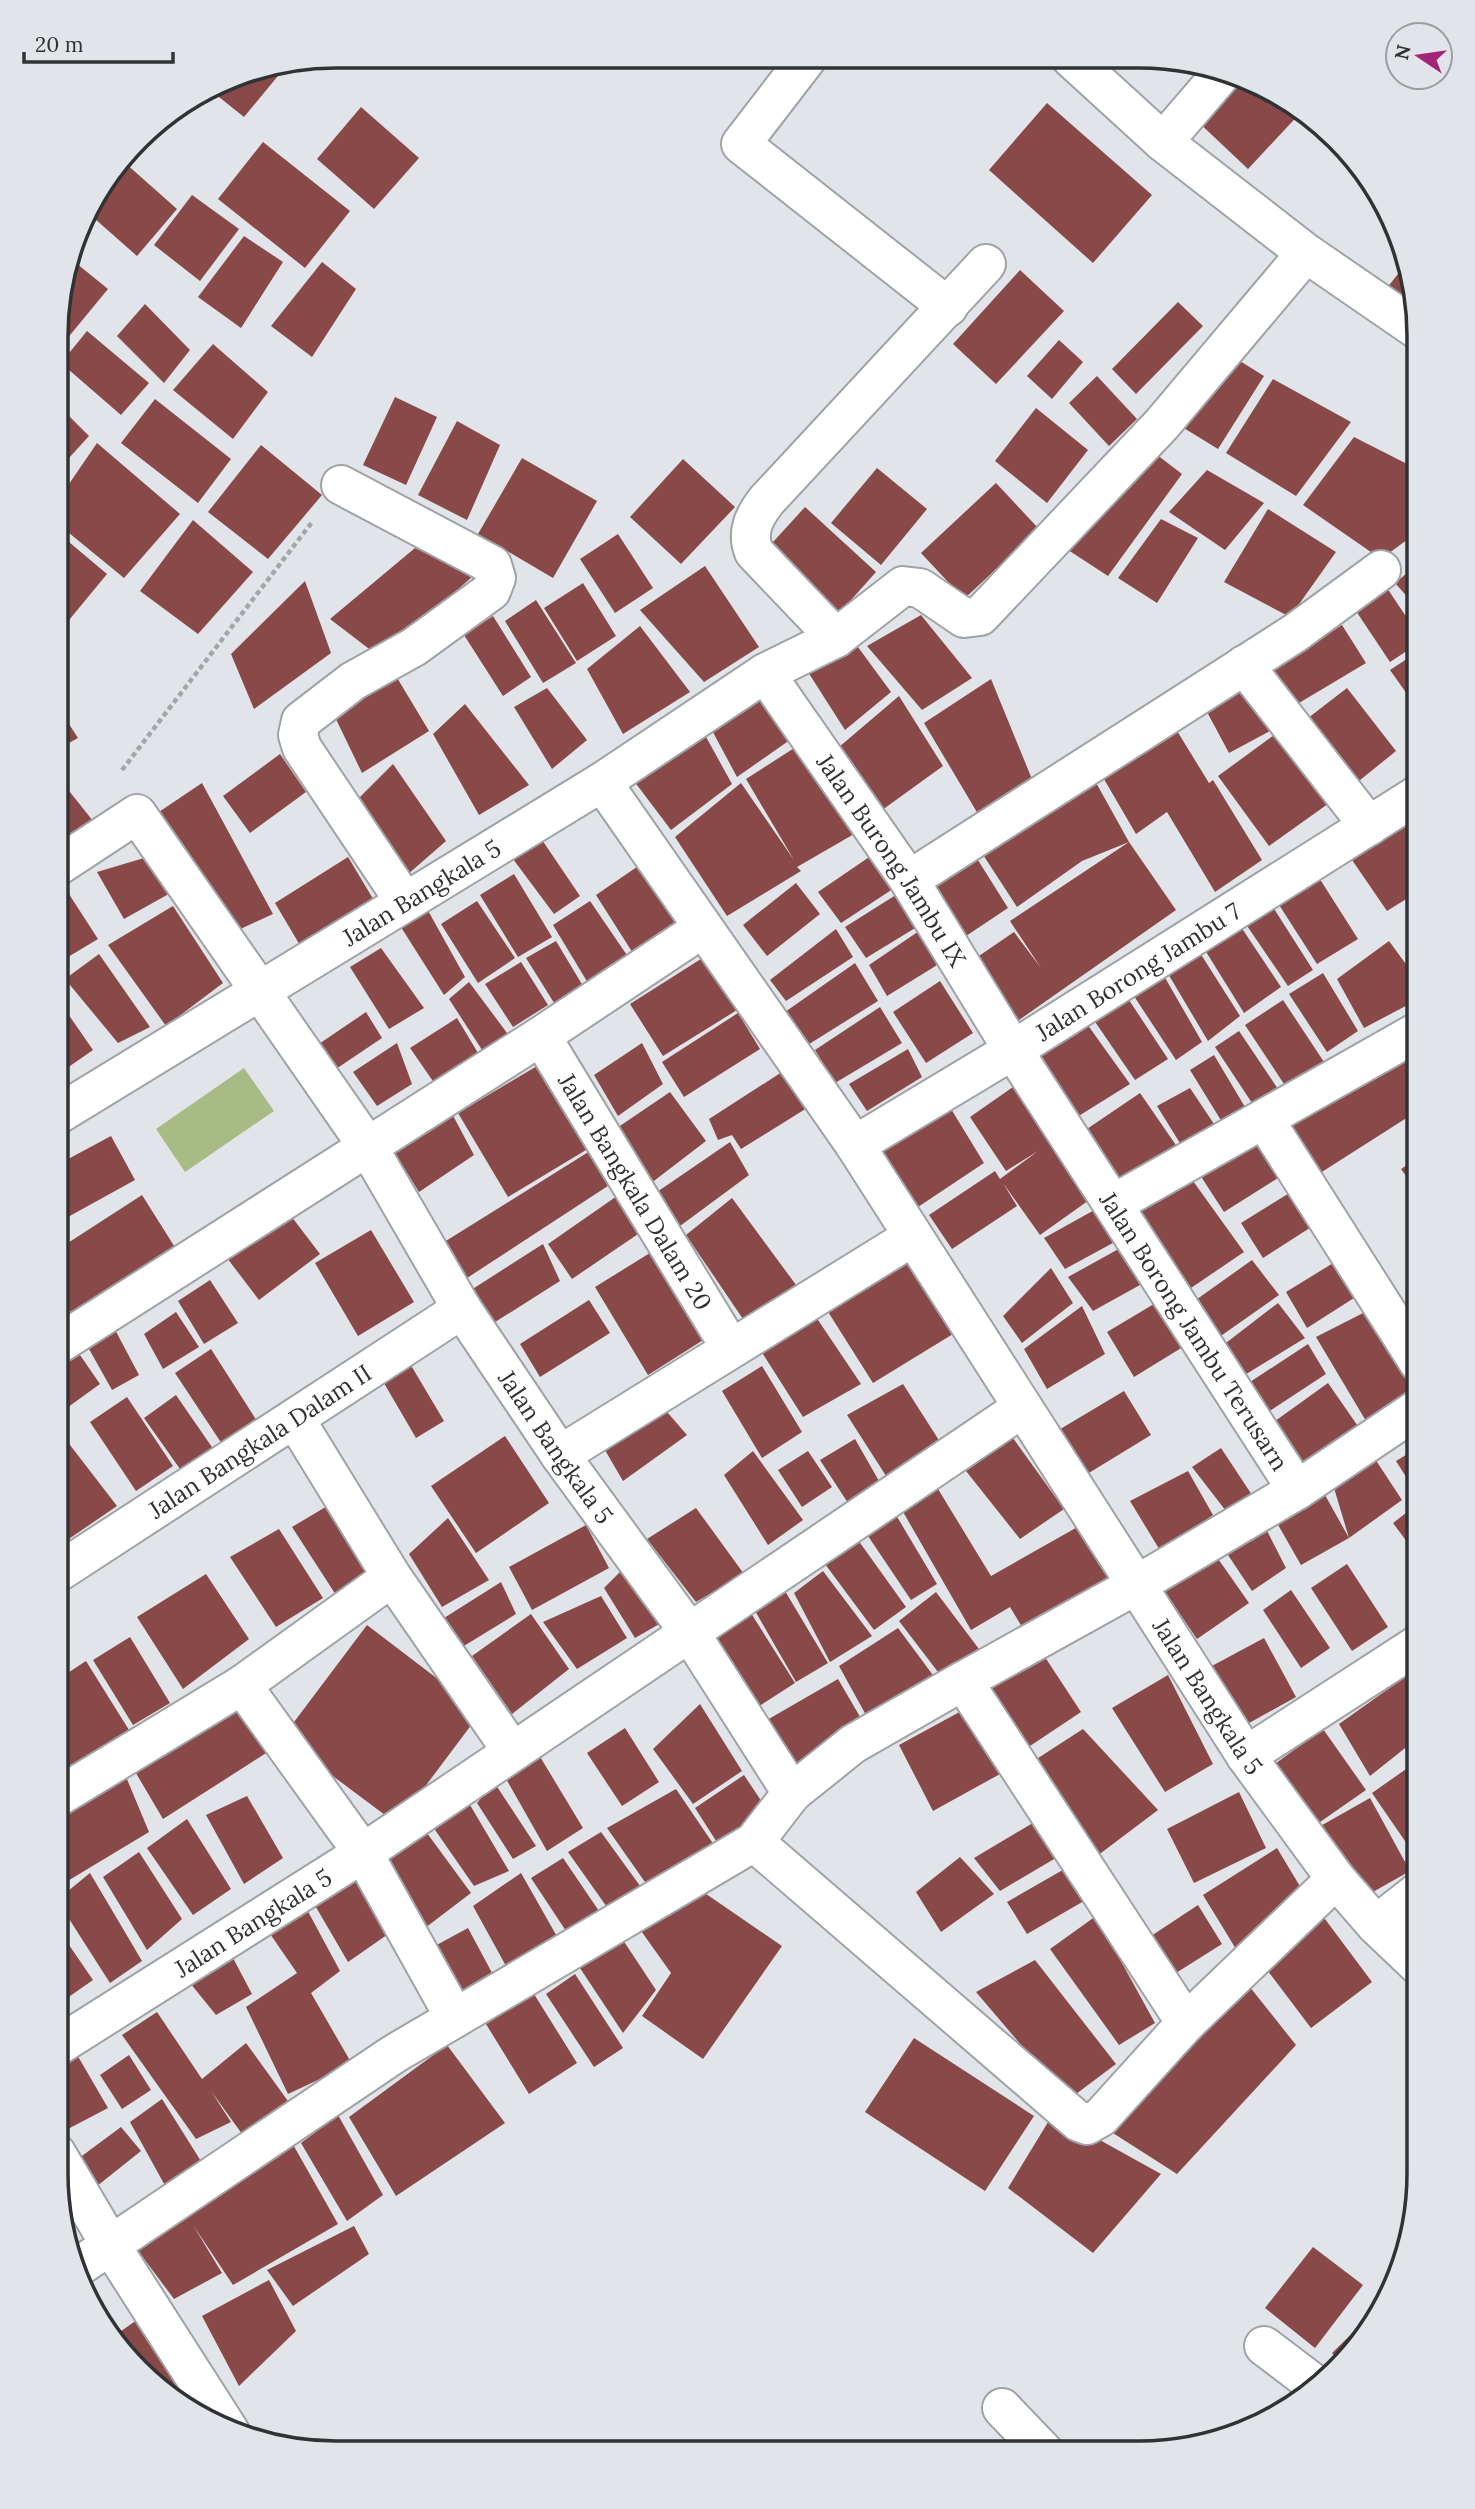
<svg xmlns="http://www.w3.org/2000/svg" width="1475" height="2509" font-family="Lora,serif">
<style>
.green{fill:#a8bb84}
.building{fill:#894948}
.lines{fill:none;stroke-linecap:round;stroke-linejoin:round}
.minor-casing{stroke:#9fa3a6;stroke-width:42}
.path{stroke:#a3a6a9;stroke-width:4.5;stroke-dasharray:5 3.5;stroke-linecap:butt}
.minor{stroke:#fff;stroke-width:38}
.labels{text-anchor:middle;dominant-baseline:central;stroke-width:7;stroke-linejoin:round;paint-order:stroke}
.street-label{font-size:24px;fill:#313234;stroke:#e1e4e8}
.rim{fill:none;stroke:#313234;stroke-width:3.5}
</style>
<rect width="100%" height="100%" fill="#e1e4e8"/>
<path class="green" d="M244,1068L274,1111L185,1172L156,1129Z"/>
<path class="building" d="M294,64L286,74L282,71L244,117L209,89L229,77Z
M1235,74L1247,77L1303,110L1248,169L1194,118Z
M1047,103L1152,195L1093,263L989,170Z
M361,107L419,158L374,209L317,159Z
M263,142L350,211L305,268L218,199Z
M124,162L177,209L137,256L86,211Z
M192,195L239,229L200,281L154,245Z
M244,236L283,262L241,328L198,297Z
M71,259L108,289L61,346L58,344V300Z
M322,262L356,289L312,357L271,326Z
M1405,265L1416,320L1383,293Z
M1020,270L1064,311L996,384L953,344Z
M1178,302L1203,326L1136,394L1112,369Z
M145,304L190,350L164,383L117,336Z
M87,331L149,383L121,415L61,363Z
M1059,340L1083,362L1052,399L1027,376Z
M213,344L268,392L233,439L173,390Z
M1232,356L1264,376L1218,449L1174,422Z
M1097,376L1137,419L1109,446L1069,403Z
M1273,379L1351,422L1296,496L1226,453Z
M395,397L437,417L406,485L363,465Z
M155,399L231,459L198,503L121,443Z
M58,405L89,436L58,470Z
M1036,408L1088,450L1047,503L995,461Z
M457,421L500,445L467,520L418,495Z
M1354,437L1419,470V531L1381,559L1303,505Z
M97,443L180,514L124,578L63,528L58,533V500Z
M261,445L322,495L268,559L208,512Z
M1148,448L1182,474L1108,576L1062,546Z
M522,458L597,501L553,578L478,534Z
M683,459L735,507L681,564L630,517Z
M877,468L927,509L881,565L831,523Z
M1207,470L1264,503L1225,550L1169,512Z
M996,483L1039,529L964,599L921,553Z
M805,507L876,572L835,618L763,553Z
M1268,509L1336,552L1290,617L1224,582Z
M1161,519L1198,538L1157,603L1118,578Z
M193,520L253,572L198,634L140,591Z
M618,534L653,588L615,613L580,559Z
M63,537L107,574L60,631L58,628V542Z
M415,548L473,576L381,658L330,619Z
M1419,563V610L1395,583Z
M705,566L759,647L704,682L640,610Z
M305,581L331,653L254,709L231,654Z
M583,583L616,636L577,661L544,608Z
M1385,585L1419,636V643L1390,662L1354,608Z
M536,600L576,663L543,683L505,621Z
M921,615L972,678L922,710L867,646Z
M493,616L531,677L503,696L464,635Z
M1342,625L1366,663L1294,706L1271,669Z
M640,626L690,692L623,734L587,669Z
M855,643L891,692L845,730L808,672Z
M1419,651V711L1390,670Z
M1239,675L1270,731L1229,753L1199,697Z
M396,676L429,731L362,773L334,715Z
M991,679L1034,784L981,819L924,723Z
M764,685L797,735L737,777L708,723Z
M547,688L587,740L552,769L514,707Z
M1347,688L1396,751L1349,789L1299,725Z
M899,696L943,766L878,813L832,753Z
M465,704L529,785L479,815L433,734Z
M58,707L78,738L58,749Z
M700,726L732,784L671,830L631,777Z
M1174,726L1209,783L1213,780L1262,860L1215,892L1167,812L1136,834L1101,774Z
M1281,730L1332,801L1269,846L1218,776Z
M799,745L861,830L797,867L801,871L727,916L675,837L741,783L794,860L746,779Z
M280,754L306,792L250,833L223,796Z
M393,764L446,841L407,875L357,800Z
M58,777L97,826L58,851Z
M1094,779L1129,842L1082,861L1017,907L978,847Z
M202,783L273,914L234,932L150,818Z
M1419,815V891L1387,911L1350,857Z
M538,834L580,896L554,914L510,855Z
M1129,842L1176,910L1019,1020L976,958L1014,932L1041,968L1010,921Z
M971,849L1008,908L960,940L922,885Z
M878,851L899,885L841,923L818,892Z
M348,857L375,902L301,947L275,903Z
M144,858L174,891L124,919L97,872Z
M647,860L691,923L636,958L596,895Z
M1316,873L1358,939L1317,964L1274,897Z
M514,874L552,937L518,957L480,895Z
M796,883L820,914L767,956L743,925Z
M907,888L925,922L866,958L845,927Z
M67,891L98,939L58,963V897Z
M477,901L515,958L478,983L441,924Z
M590,901L633,964L591,988L553,925Z
M1269,901L1313,970L1288,986L1241,917Z
M173,906L223,983L166,1026L108,945Z
M426,907L465,977L444,995L399,924Z
M1237,921L1281,987L1244,1013L1200,942Z
M836,929L853,957L786,1001L770,980Z
M922,929L942,962L887,996L869,965Z
M556,941L586,991L556,1006L526,958Z
M1389,941L1419,982V999L1364,1028L1337,979Z
M1195,945L1240,1016L1208,1041L1164,967Z
M381,948L424,1008L389,1029L350,967Z
M99,954L150,1027L118,1043L65,979Z
M704,957L737,1010L663,1056L630,1004Z
M521,962L548,1005L513,1027L485,984Z
M855,963L878,1001L806,1046L785,1012Z
M1160,969L1202,1042L1176,1060L1128,987Z
M1323,973L1358,1031L1327,1052L1289,994Z
M940,981L973,1033L926,1063L893,1012Z
M469,982L513,1041L486,1056L449,999Z
M1123,991L1168,1059L1135,1080L1089,1013Z
M57,998L93,1050L57,1075Z
M1283,1000L1324,1062L1286,1087L1245,1025Z
M880,1007L902,1043L835,1083L815,1050Z
M366,1012L382,1038L330,1073L313,1048Z
M738,1013L760,1049L684,1097L662,1062Z
M1082,1017L1130,1084L1077,1117L1034,1048Z
M457,1018L484,1063L437,1087L410,1048Z
M1239,1031L1278,1089L1252,1103L1215,1047Z
M397,1043L412,1084L377,1106L353,1072Z
M642,1043L663,1084L618,1116L594,1075Z
M1419,1047V1110L1314,1177L1284,1127Z
M908,1049L922,1077L867,1111L849,1084Z
M1214,1055L1245,1107L1222,1122L1190,1070Z
M537,1066L586,1150L508,1197L458,1113Z
M782,1072L807,1108L741,1149L732,1135L718,1140L709,1119Z
M1020,1082L1092,1198L1040,1235L1003,1183L1017,1206L952,1249L929,1215L995,1171L1000,1179L1038,1151L1006,1171L970,1117Z
M1190,1088L1216,1127L1183,1148L1157,1106Z
M670,1092L706,1141L646,1187L611,1132Z
M1140,1093L1180,1151L1125,1186L1084,1131Z
M948,1104L984,1163L915,1209L877,1151Z
M450,1110L474,1155L419,1192L391,1147Z
M111,1136L135,1180L57,1223V1165Z
M1262,1137L1286,1173L1224,1212L1200,1175Z
M730,1142L749,1175L680,1226L657,1192Z
M598,1146L617,1180L464,1280L441,1244Z
M1419,1157V1194L1401,1169Z
M1188,1174L1244,1252L1185,1292L1136,1211Z
M1299,1187L1319,1222L1263,1258L1241,1223Z
M142,1195L176,1249L74,1317L57,1291V1250Z
M617,1196L641,1232L572,1279L548,1244Z
M732,1198L799,1289L745,1322L686,1235Z
M1098,1208L1122,1238L1065,1269L1044,1238Z
M288,1212L320,1254L259,1300L227,1258Z
M371,1230L414,1302L358,1336L315,1263Z
M543,1244L560,1281L492,1324L471,1290Z
M1124,1246L1149,1280L1093,1311L1068,1277Z
M658,1248L711,1335L648,1375L595,1287Z
M1343,1257L1365,1291L1307,1328L1286,1292Z
M904,1258L953,1334L873,1383L825,1307Z
M1252,1260L1279,1295L1215,1340L1193,1302Z
M1051,1268L1073,1303L1022,1343L1003,1316Z
M210,1280L238,1323L204,1344L178,1301Z
M1164,1298L1191,1342L1134,1377L1107,1332Z
M589,1300L610,1333L540,1377L520,1344Z
M1278,1303L1305,1338L1243,1376L1222,1346Z
M1082,1306L1105,1354L1047,1389L1024,1349Z
M1367,1311L1419,1388L1366,1421L1316,1337Z
M176,1312L199,1347L163,1369L144,1334Z
M814,1314L861,1384L803,1417L761,1351Z
M112,1324L139,1375L112,1390L84,1340Z
M71,1342L100,1384L57,1415V1352Z
M1308,1344L1326,1374L1268,1412L1250,1382Z
M211,1349L257,1421L224,1447L175,1373Z
M409,1362L444,1421L416,1438L381,1378Z
M762,1366L802,1432L762,1458L722,1391Z
M1328,1383L1362,1432L1305,1472L1271,1424Z
M903,1384L942,1445L888,1479L847,1415Z
M1124,1391L1151,1435L1079,1479L1052,1434Z
M176,1395L216,1453L185,1476L144,1418Z
M127,1397L173,1466L136,1491L90,1422Z
M661,1405L687,1435L623,1481L602,1445Z
M60,1432L117,1506L57,1547V1435Z
M505,1436L549,1503L476,1553L431,1486Z
M1013,1438L1064,1509L1020,1539L966,1471Z
M855,1439L879,1481L848,1503L820,1460Z
M1419,1447V1489L1415,1491L1396,1461Z
M1221,1448L1252,1495L1226,1511L1192,1467Z
M753,1451L803,1520L768,1545L724,1475Z
M808,1451L832,1487L802,1507L778,1470Z
M1375,1459L1402,1500L1349,1538L1301,1565L1277,1523L1325,1495L1349,1538L1334,1488Z
M1188,1471L1213,1515L1161,1552L1130,1501Z
M938,1489L991,1576L1081,1525L1116,1577L1025,1632L1010,1607L971,1630L902,1510Z
M1419,1503V1558L1393,1523Z
M329,1505L372,1573L336,1595L292,1527Z
M696,1508L744,1574L696,1602L647,1539Z
M896,1515L937,1584L911,1600L868,1536Z
M448,1518L489,1580L442,1607L409,1554Z
M1263,1523L1286,1568L1252,1591L1222,1546Z
M586,1525L609,1568L532,1610L509,1567Z
M279,1529L323,1598L276,1627L230,1557Z
M858,1540L906,1607L874,1630L825,1564Z
M1214,1553L1249,1603L1197,1639L1163,1589Z
M1347,1564L1388,1627L1352,1651L1311,1588Z
M623,1569L661,1623L635,1638L604,1588Z
M823,1571L872,1636L830,1662L794,1593Z
M206,1574L249,1639L183,1689L137,1617Z
M501,1582L516,1614L459,1649L444,1618Z
M1291,1590L1330,1648L1301,1668L1263,1610Z
M785,1591L828,1663L796,1682L754,1609Z
M936,1592L985,1657L948,1685L899,1621Z
M601,1596L627,1638L577,1669L543,1622Z
M749,1610L795,1683L750,1712L703,1640Z
M531,1614L569,1669L512,1714L472,1656Z
M367,1625L481,1712L397,1824L282,1738Z
M898,1628L941,1686L872,1726L839,1666Z
M130,1637L170,1703L133,1725L93,1660Z
M1264,1638L1296,1697L1242,1727L1210,1667Z
M1041,1651L1081,1712L1021,1752L981,1691Z
M86,1661L129,1730L56,1777L57,1719L65,1713L57,1700V1680Z
M1419,1667V1737L1370,1776L1339,1724Z
M1168,1675L1213,1764L1165,1792L1112,1708Z
M838,1679L866,1727L795,1768L767,1720Z
M232,1701L271,1750L163,1819L133,1768Z
M700,1704L742,1771L693,1804L653,1749Z
M965,1709L1000,1774L933,1811L899,1745Z
M625,1728L659,1782L622,1806L587,1753Z
M1083,1729L1158,1810L1097,1856L1035,1760Z
M1323,1729L1366,1790L1310,1829L1268,1769Z
M539,1755L583,1828L547,1851L505,1777Z
M1419,1760V1791L1418,1860L1372,1793Z
M124,1772L149,1832L56,1888V1817Z
M744,1775L770,1814L720,1847L695,1808Z
M494,1782L536,1846L513,1859L477,1803Z
M676,1789L714,1845L645,1882L607,1828Z
M1239,1792L1266,1848L1194,1883L1167,1829Z
M247,1796L283,1858L244,1884L206,1815Z
M1370,1798L1410,1871L1357,1901L1317,1828Z
M470,1805L509,1871L474,1886L433,1827Z
M1043,1817L1066,1852L1000,1891L974,1858Z
M187,1819L231,1889L193,1915L147,1848Z
M424,1829L471,1893L425,1928L381,1856Z
M601,1832L643,1890L609,1910L568,1852Z
M1277,1848L1310,1903L1236,1949L1203,1895Z
M139,1852L182,1919L147,1950L103,1877Z
M960,1857L994,1894L941,1932L916,1892Z
M563,1858L601,1914L568,1934L531,1878Z
M1075,1863L1096,1894L1027,1934L1007,1902Z
M365,1871L394,1930L348,1962L313,1902Z
M90,1873L142,1961L110,1983L57,1900Z
M521,1873L559,1940L511,1975L473,1906Z
M696,1887L782,1946L703,2059L642,2016L671,1973L639,1928Z
M304,1904L340,1971L311,1993L352,2064L288,2094L246,2007L297,1973L266,1928Z
M1198,1905L1222,1944L1168,1978L1145,1940Z
M1319,1911L1372,1982L1311,2028L1258,1958Z
M1418,1913V1943L1401,1929Z
M1096,1916L1155,2023L1119,2045L1050,1949Z
M56,1926L93,1980L60,2003L56,1996Z
M468,1928L498,1984L462,2004L433,1947Z
M617,1931L656,1990L623,2033L576,1962Z
M233,1958L252,1994L216,2015L190,1983Z
M1035,1960L1116,2064L1068,2100L976,1992Z
M575,1974L623,2048L594,2067L546,1994Z
M1249,1986L1296,2045L1177,2174L1102,2126Z
M534,1994L577,2063L529,2094L486,2024Z
M157,2012L202,2079L246,2043L293,2108L245,2138L211,2091L231,2122L196,2139L122,2035Z
M914,2038L1034,2116L985,2191L865,2112Z
M447,2045L505,2123L396,2196L349,2117Z
M76,2053L108,2108L66,2130L56,2113V2070Z
M129,2055L151,2090L122,2109L100,2075Z
M162,2099L204,2166L168,2191L130,2122Z
M1053,2114L1161,2174L1093,2253L1008,2188Z
M338,2115L383,2195L347,2221L301,2143Z
M121,2127L141,2151L92,2190L67,2167Z
M291,2141L338,2224L233,2285L193,2225L222,2273L174,2299L130,2240Z
M354,2226L369,2254L293,2306L267,2270Z
M1313,2247L1363,2285L1315,2348L1265,2308Z
M269,2280L296,2331L239,2386L202,2316Z
M1382,2304L1361,2343L1342,2363L1332,2353Z
M147,2313L217,2425L166,2395L114,2343L111,2338Z
M1282,2398L1291,2406L1259,2424H1258Z"/>
<g class="lines">
<defs>
<g id="minor">
<path d="M808,57L741,144L948,307"/>
<path d="M1071,58L1163,142L1306,253L1418,330"/>
<path d="M1163,142L1224,71"/>
<path d="M341,485L492,565L496,578L491,591L414,647L353,681L301,721L298,735L302,748L405,902"/>
<path d="M836,638L754,552C746,532 754,517 766,501L986,264"/>
<path d="M1244,665L1369,826"/>
<path id="s1" d="M765,673L909,880L1013,1050L1297,1490L1419,1408"/>
<path id="s2" d="M602,782L855,1145L1246,1756L1336,1879L1376,1925L1418,1965"/>
<path id="s3" d="M58,866L137,814L368,1147L462,1309L560,1455L690,1633L792,1793L754,1842L394,2054L75,2269"/>
<path d="M909,880L1295,633L1381,570"/>
<path id="s4" d="M541,1036L730,1347"/>
<path id="s5" d="M57,1115L602,782L765,673L836,638L903,586L920,588L964,618L980,616L1162,424L1306,253"/>
<path d="M1264,1119L1419,1363"/>
<path id="s6" d="M855,1145L1013,1050L1419,794"/>
<path d="M1113,1204L1419,1031"/>
<path d="M57,1345L541,1036L703,928"/>
<path d="M295,1419L392,1577L512,1751"/>
<path d="M560,1455L912,1237"/>
<path id="s7" d="M57,1573L462,1309"/>
<path d="M963,1681L1138,1584L1297,1490"/>
<path d="M242,1685L363,1853L455,2018"/>
<path d="M1246,1756L1419,1644"/>
<path d="M792,1793L853,1744L963,1681L1186,2023L1336,1879"/>
<path d="M56,1798L242,1685L392,1577"/>
<path d="M754,1842L1079,2122L1087,2125L1101,2117L1186,2023"/>
<path d="M1376,1925L1418,1892"/>
<path id="s8" d="M56,2047L363,1853L1022,1408"/>
<path d="M56,2153L111,2246L230,2432"/>
<path d="M1264,2346L1318,2387"/>
<path d="M1002,2408L1045,2453"/>
</g>
</defs>
<use href="#minor" class="minor-casing"/>
<path class="path" d="M122,770L313,521"/>
<use href="#minor" class="minor"/>
</g>
<g class="labels">
<g class="street-label">
<text stroke="none"><textPath href="#s1" startOffset="226">Jalan Burong Jambu IX</textPath></text>
<text stroke="none"><textPath href="#s5" startOffset="427">Jalan Bangkala 5</textPath></text>
<text stroke="none"><textPath href="#s6" startOffset="332">Jalan Borong Jambu 7</textPath></text>
<text stroke="none"><textPath href="#s4" startOffset="182">Jalan Bangkala Dalam 20</textPath></text>
<text stroke="none"><textPath href="#s1" startOffset="786">Jalan Borong Jambu Terusarn</textPath></text>
<text stroke="none"><textPath href="#s7" startOffset="242">Jalan Bangkala Dalam II</textPath></text>
<text stroke="none"><textPath href="#s3" startOffset="854">Jalan Bangkala 5</textPath></text>
<text stroke="none"><textPath href="#s2" startOffset="1097">Jalan Bangkala 5</textPath></text>
<text stroke="none"><textPath href="#s8" startOffset="233">Jalan Bangkala 5</textPath></text>
</g>
</g>
<path d="M0 0H1475V2509H0ZM336 68H1139A268 268 0 0 1 1407 336V2173A268 268 0 0 1 1139 2441H336A268 268 0 0 1 68 2173V336A268 268 0 0 1 336 68Z" fill="#e1e4e8" fill-rule="evenodd"/>
<path class="rim" d="M336 68H1139A268 268 0 0 1 1407 336V2173A268 268 0 0 1 1139 2441H336A268 268 0 0 1 68 2173V336A268 268 0 0 1 336 68Z"/>
<g transform="translate(1419 56) rotate(283)"><circle r="33" fill="#e1e4e8" stroke="#9b9da0" stroke-width="2"/>
<path d="M0-5L12 26L0 18L-12 26Z" fill="#a22477"/>
<text y="-10" font-size="19" font-weight="bold" text-anchor="middle" fill="#313234">N</text>
</g>
<path d="M24 52v10h149v-10" fill="none" stroke="#313234" stroke-width="3.5"/>
<text x="35" y="52" font-size="21" fill="#313234" stroke="#e1e4e8" stroke-width="5" paint-order="stroke">20 m</text>
</svg>
